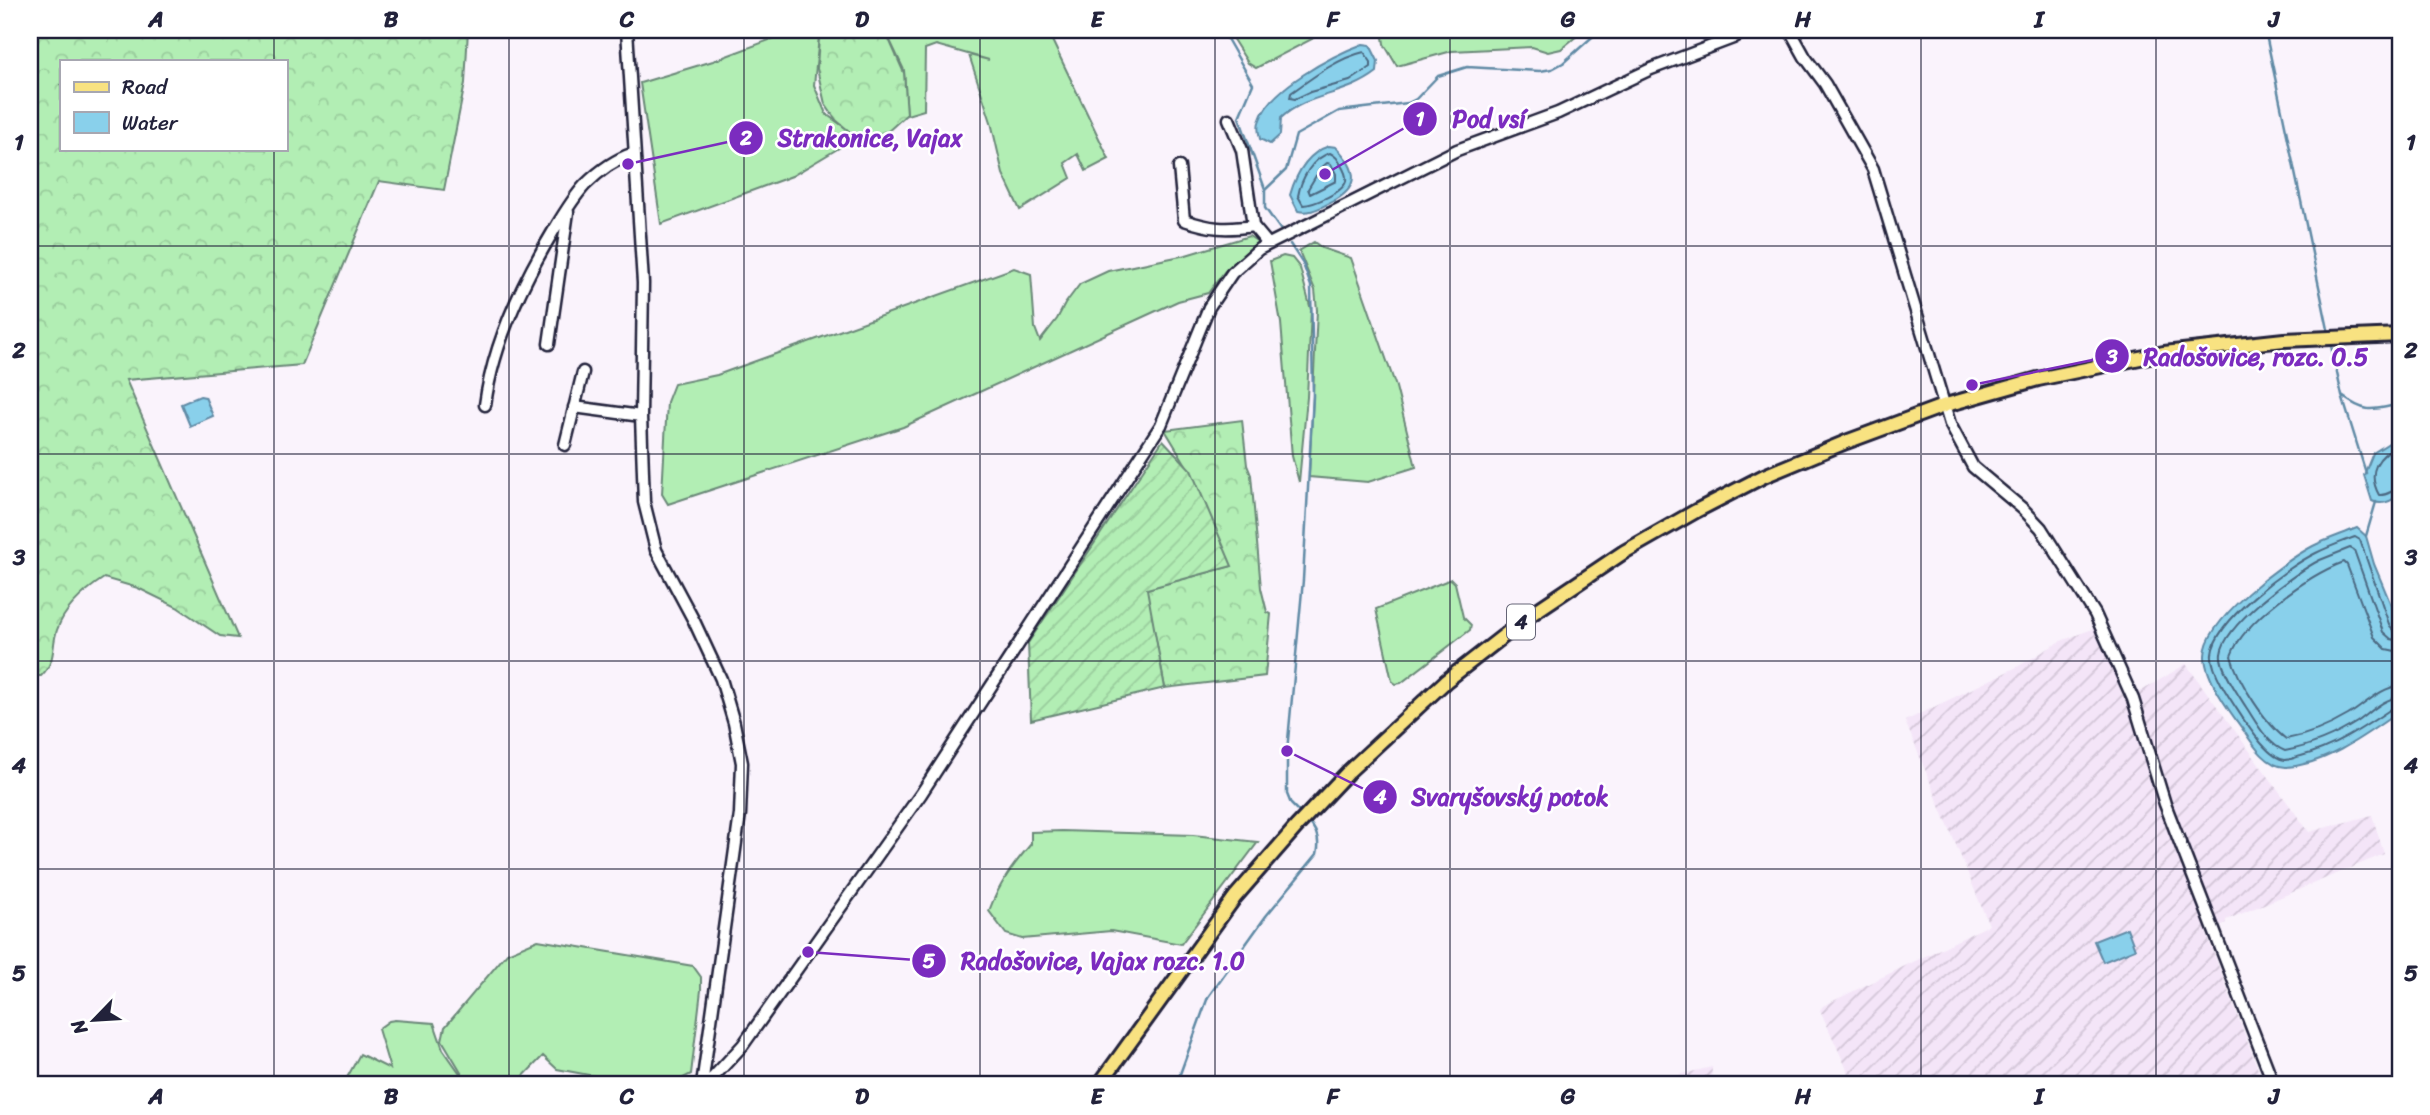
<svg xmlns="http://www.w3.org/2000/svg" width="2430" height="1115" font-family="Sriracha,sans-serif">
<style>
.industrial{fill:url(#industrial-furrows)}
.grass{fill:#b2eeb4;stroke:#6a8878;stroke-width:2}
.forest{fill:url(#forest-crowns);stroke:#6a8878;stroke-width:2;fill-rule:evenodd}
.garden{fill:url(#garden-furrows);stroke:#6a8878;stroke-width:2}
.water{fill:#89d0eb;stroke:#608aa5;stroke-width:2}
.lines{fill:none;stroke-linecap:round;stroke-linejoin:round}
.shore{stroke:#4b6881;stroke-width:2}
.stream{stroke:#608aa5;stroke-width:2.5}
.minor-casing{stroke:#22223b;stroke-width:15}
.major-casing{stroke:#22223b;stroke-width:18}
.minor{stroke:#fff;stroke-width:10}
.major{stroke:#f8e281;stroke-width:12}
.grid{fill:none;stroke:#22223b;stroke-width:2;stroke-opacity:0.55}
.labels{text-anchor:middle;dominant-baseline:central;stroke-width:5;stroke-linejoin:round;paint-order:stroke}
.shield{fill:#fff;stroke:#646476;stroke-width:2}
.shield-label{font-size:21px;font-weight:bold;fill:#22223b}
.leader{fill:none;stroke:#7b2cbf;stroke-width:2.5}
.callout-dot{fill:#7b2cbf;stroke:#fff;stroke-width:2.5}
.mark-label{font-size:21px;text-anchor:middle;font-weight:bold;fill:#fff}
.callout-label{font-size:24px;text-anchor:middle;font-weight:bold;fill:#7b2cbf;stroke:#fff;stroke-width:5;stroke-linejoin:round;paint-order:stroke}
.neatline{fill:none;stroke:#22223b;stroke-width:2.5}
.grid-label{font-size:23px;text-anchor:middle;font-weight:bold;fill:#22223b}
</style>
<defs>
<pattern id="industrial-furrows" width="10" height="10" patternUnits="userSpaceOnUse" patternTransform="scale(1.75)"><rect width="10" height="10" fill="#f4e5f8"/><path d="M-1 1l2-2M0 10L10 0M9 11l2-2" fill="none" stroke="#d1c4d6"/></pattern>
<pattern id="forest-crowns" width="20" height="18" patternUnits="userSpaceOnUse" patternTransform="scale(1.75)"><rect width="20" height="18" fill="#b2eeb4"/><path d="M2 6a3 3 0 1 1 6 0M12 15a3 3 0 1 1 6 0" fill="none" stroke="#99cc9c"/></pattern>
<pattern id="garden-furrows" width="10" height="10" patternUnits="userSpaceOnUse" patternTransform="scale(1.75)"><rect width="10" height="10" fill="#b2eeb4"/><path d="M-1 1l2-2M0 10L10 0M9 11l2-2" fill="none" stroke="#99cc9c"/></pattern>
</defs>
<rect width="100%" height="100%" fill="#faf3fc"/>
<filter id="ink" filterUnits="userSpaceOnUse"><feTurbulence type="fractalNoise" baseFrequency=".0143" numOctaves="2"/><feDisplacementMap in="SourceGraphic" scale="14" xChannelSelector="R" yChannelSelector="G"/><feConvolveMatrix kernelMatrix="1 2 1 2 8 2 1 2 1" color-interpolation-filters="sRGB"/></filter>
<g filter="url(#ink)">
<path class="industrial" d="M2095,628L2125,701L2186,664L2309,832L2372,815L2384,854L2226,920V923L2206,933L2264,1085H1854L1820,1010L1823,1006L1989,925L1905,721L2017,667L2061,641Z
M1712,1067L1711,1085H1636Z"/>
<path class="grass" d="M796,30H817L819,37L814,85L826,114L850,131L849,142L792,176L661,224L640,83L713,61Z
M885,30H1051L1048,32L1109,159L1086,171L1078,154L1065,163L1071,178L1020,210L1003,174L991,122L969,55L989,60L936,45L925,49L924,110L907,115L904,70Z
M1227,30H1322L1312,39L1256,68L1248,63Z
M1382,30H1584L1561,49L1548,52L1532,47L1452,51L1397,66L1384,44Z
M1249,236L1258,242L1225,271L1208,293L1178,301L903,427L668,504L662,494L667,402L674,384L717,375L1014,268L1031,274L1035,328L1040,341L1057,319L1065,304L1080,284L1108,271L1186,255Z
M1314,242L1322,248L1351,258L1396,387L1416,467L1368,482L1309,477L1317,310L1315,290L1299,251Z
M1283,256L1292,258L1300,268L1311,310L1307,397L1299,482L1292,456L1281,323L1270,261Z
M1451,579L1455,583L1463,617L1471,625L1470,630L1401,683L1396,684L1392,681L1376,609Z
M1062,831L1193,835L1258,842L1181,944L1111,931L1022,939L1006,934L989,911C999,884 1013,865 1031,844V832Z
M538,940L693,966L701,977V990L691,1074L670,1085H642L557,1069L543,1056L515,1085H472L463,1075L442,1040L445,1027L507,953Z
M395,1020L434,1023L443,1049L468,1085H343L360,1054L390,1069L378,1029L389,1021Z"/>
<path class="forest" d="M30,30H468L465,83L444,190L379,181L302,365L126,380L238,638L220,636L177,607L138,588L104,578C84,591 65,607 57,630C51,647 57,660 41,676H30ZM61,61H285V149H61Z
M817,30H885L904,73L907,114L885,134L861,146L849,135V131L836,120L825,104L817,69L819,37Z
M1242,420L1247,465L1251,475L1261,588L1267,612L1271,614L1265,676L1165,688L1146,589L1231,566L1191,473L1165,430Z"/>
<path class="garden" d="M1163,440L1191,470L1232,566L1147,589L1165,688L1031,720L1028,643Z"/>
<path class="water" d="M1363,44L1370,45L1378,61L1377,72C1345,97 1309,92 1281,118L1280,135L1270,144L1260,139C1259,133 1257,128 1259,122C1268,89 1333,55 1363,44Z
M1329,146L1336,147C1359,171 1360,188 1330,203C1319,208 1310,214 1298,211L1290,195C1296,174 1307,153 1329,146Z
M200,396L205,397L213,416L190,426L181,404Z
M2400,436V494C2392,501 2382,506 2372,501L2364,475L2373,453Z
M2357,528L2366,536L2374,564L2394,612L2400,638V711C2368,733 2328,764 2287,767C2268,768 2253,745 2244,731C2230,712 2206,680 2205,657C2203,621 2284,561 2313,546C2327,539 2343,534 2357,528Z
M2127,928L2135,949L2103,962L2094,941Z"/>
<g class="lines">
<path class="shore" d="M1364,52L1371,62V67L1350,81L1310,92L1295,99L1290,98L1291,93C1313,77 1338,58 1364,52Z
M1330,153C1336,156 1338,159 1341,165C1344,170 1347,176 1346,181C1344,192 1313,205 1303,205L1298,196C1301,179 1312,158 1330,153Z
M1327,163L1331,164L1336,174V181L1310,194L1308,189L1320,169Z
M2400,444C2378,455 2366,471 2379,495C2388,496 2392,489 2400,489
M2400,632H2395L2390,627L2360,540L2355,537C2342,542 2328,547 2316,553C2287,567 2215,621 2212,654C2210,672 2235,706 2244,720C2252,732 2270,759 2285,760C2290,760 2296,757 2301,756C2336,747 2364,727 2394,707L2400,706
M2400,641L2391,639L2383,632L2354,550L2350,548C2340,552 2330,556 2320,560C2294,573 2224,625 2221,654C2219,667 2239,696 2246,707C2256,722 2267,744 2285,751C2311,746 2335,736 2357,722C2370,713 2384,698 2400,697
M2400,652L2386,649L2374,637L2347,565L2344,562C2309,575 2243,621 2231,656C2238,682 2266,724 2286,739C2309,735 2328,727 2348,715C2365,705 2380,687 2400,686"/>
<path class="stream" d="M1222,30L1253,84L1239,117L1265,189
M2265,30L2329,334
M1280,229L1265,208V190L1286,170L1296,135L1339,111L1408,103L1416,99L1438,76L1467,67L1540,71L1552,69L1563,63L1600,30
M1290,244L1303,264L1311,286L1313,396L1303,580L1287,751V794L1291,804L1303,816
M2330,341L2342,396C2366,414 2372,410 2400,404
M2342,396L2366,473
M2366,536L2376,502
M1176,1085L1208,997L1266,916L1317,854C1320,842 1317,830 1308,821"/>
<defs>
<path id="minor" d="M627,30L643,283L641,416L644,502L656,550L694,621L721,679L734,723L742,763L740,814L702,1085
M1790,30L1805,57L1825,84L1873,169L1950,424L1973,467L2023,509L2041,528L2095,614L2133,699L2165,804L2274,1085
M1229,119L1242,150L1253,226L1268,244
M1179,167L1184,220C1211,229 1225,230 1253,226
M549,344L568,212
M485,405C493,344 522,283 554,230C563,215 573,198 585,185C598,172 616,159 634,153
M574,407L641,416
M565,445L583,372
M706,1085L743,1045L921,794L1161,425L1209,307L1232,273L1259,249L1457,150L1558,113L1651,69L1733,38L1747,30"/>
<path id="major" d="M1099,1085L1235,897L1297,826L1349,771L1446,681L1533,613L1624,552L1696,511L1764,476L1846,442L1946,405L2038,379L2164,353L2284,340L2400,335"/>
</defs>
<use href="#minor" class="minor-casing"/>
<use href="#major" class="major-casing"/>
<use href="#minor" class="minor"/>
<use href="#major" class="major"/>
</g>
</g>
<path class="grid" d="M274,30V61M509,30V1085M744,30V1085M980,30V1085M1215,30V1085M1450,30V1085M1686,30V1085M1921,30V1085M2156,30V1085M274,149V1085M30,246H2400M30,454H2400M30,661H2400M30,869H2400"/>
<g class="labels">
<rect class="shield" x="1507" y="604.5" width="28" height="35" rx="5"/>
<g class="shield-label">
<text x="1521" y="622">4</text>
</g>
</g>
<path class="leader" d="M1325 174L1420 119M628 164L746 138M1972 385L2112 356M1287 751L1380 797M808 952L929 961"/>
<g class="callout-dot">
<circle cx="1325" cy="174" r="7"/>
<circle cx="628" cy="164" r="7"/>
<circle cx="1972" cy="385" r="7"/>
<circle cx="1287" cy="751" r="7"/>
<circle cx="808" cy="952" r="7"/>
<circle cx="1420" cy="119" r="18"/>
<circle cx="746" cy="138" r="18"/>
<circle cx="2112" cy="356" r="18"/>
<circle cx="1380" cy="797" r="18"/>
<circle cx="929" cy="961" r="18"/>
</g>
<g class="mark-label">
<text x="1420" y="126">1</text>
<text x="746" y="145">2</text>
<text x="2112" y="364">3</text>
<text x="1380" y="804">4</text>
<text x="929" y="968">5</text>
</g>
<g class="callout-label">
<text x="1489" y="127">Pod vsí</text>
<text x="870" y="146">Strakonice, Vajax</text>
<text x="2256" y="365">Radošovice, rozc. 0.5</text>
<text x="1510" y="805">Svaryšovský potok</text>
<text x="1103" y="969">Radošovice, Vajax rozc. 1.0</text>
</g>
<rect width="2430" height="1115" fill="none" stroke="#fff" stroke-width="77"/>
<rect x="60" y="60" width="228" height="91" fill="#ffffff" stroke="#a7a7b1" stroke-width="2"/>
<rect x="74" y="82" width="35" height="10" fill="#f8e281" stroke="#a7a7b1" stroke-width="2"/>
<text x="122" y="94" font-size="21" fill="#22223b">Road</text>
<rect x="74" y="112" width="35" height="21" fill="#89d0eb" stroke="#a7a7b1" stroke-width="2"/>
<text x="122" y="130" font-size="21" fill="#22223b">Water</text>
<g transform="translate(94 1020) rotate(245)" stroke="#ffffff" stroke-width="5" paint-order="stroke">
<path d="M0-5L12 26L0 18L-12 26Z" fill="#22223b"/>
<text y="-10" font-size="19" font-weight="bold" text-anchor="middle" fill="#22223b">N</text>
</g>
<rect x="38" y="38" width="2354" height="1038" class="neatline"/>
<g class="grid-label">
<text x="156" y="27">A</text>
<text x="391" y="27">B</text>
<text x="627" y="27">C</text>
<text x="862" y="27">D</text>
<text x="1097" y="27">E</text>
<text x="1333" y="27">F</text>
<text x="1568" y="27">G</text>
<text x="1803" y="27">H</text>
<text x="2039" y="27">I</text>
<text x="2274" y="27">J</text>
<text x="19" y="150">1</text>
<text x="2411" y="150">1</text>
<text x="19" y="358">2</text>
<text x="2411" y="358">2</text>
<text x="19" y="565">3</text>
<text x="2411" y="565">3</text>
<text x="19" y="773">4</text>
<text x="2411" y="773">4</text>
<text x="19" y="981">5</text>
<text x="2411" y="981">5</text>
<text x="156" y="1104">A</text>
<text x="391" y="1104">B</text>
<text x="627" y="1104">C</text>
<text x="862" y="1104">D</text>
<text x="1097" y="1104">E</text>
<text x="1333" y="1104">F</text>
<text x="1568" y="1104">G</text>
<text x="1803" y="1104">H</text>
<text x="2039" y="1104">I</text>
<text x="2274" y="1104">J</text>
</g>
</svg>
